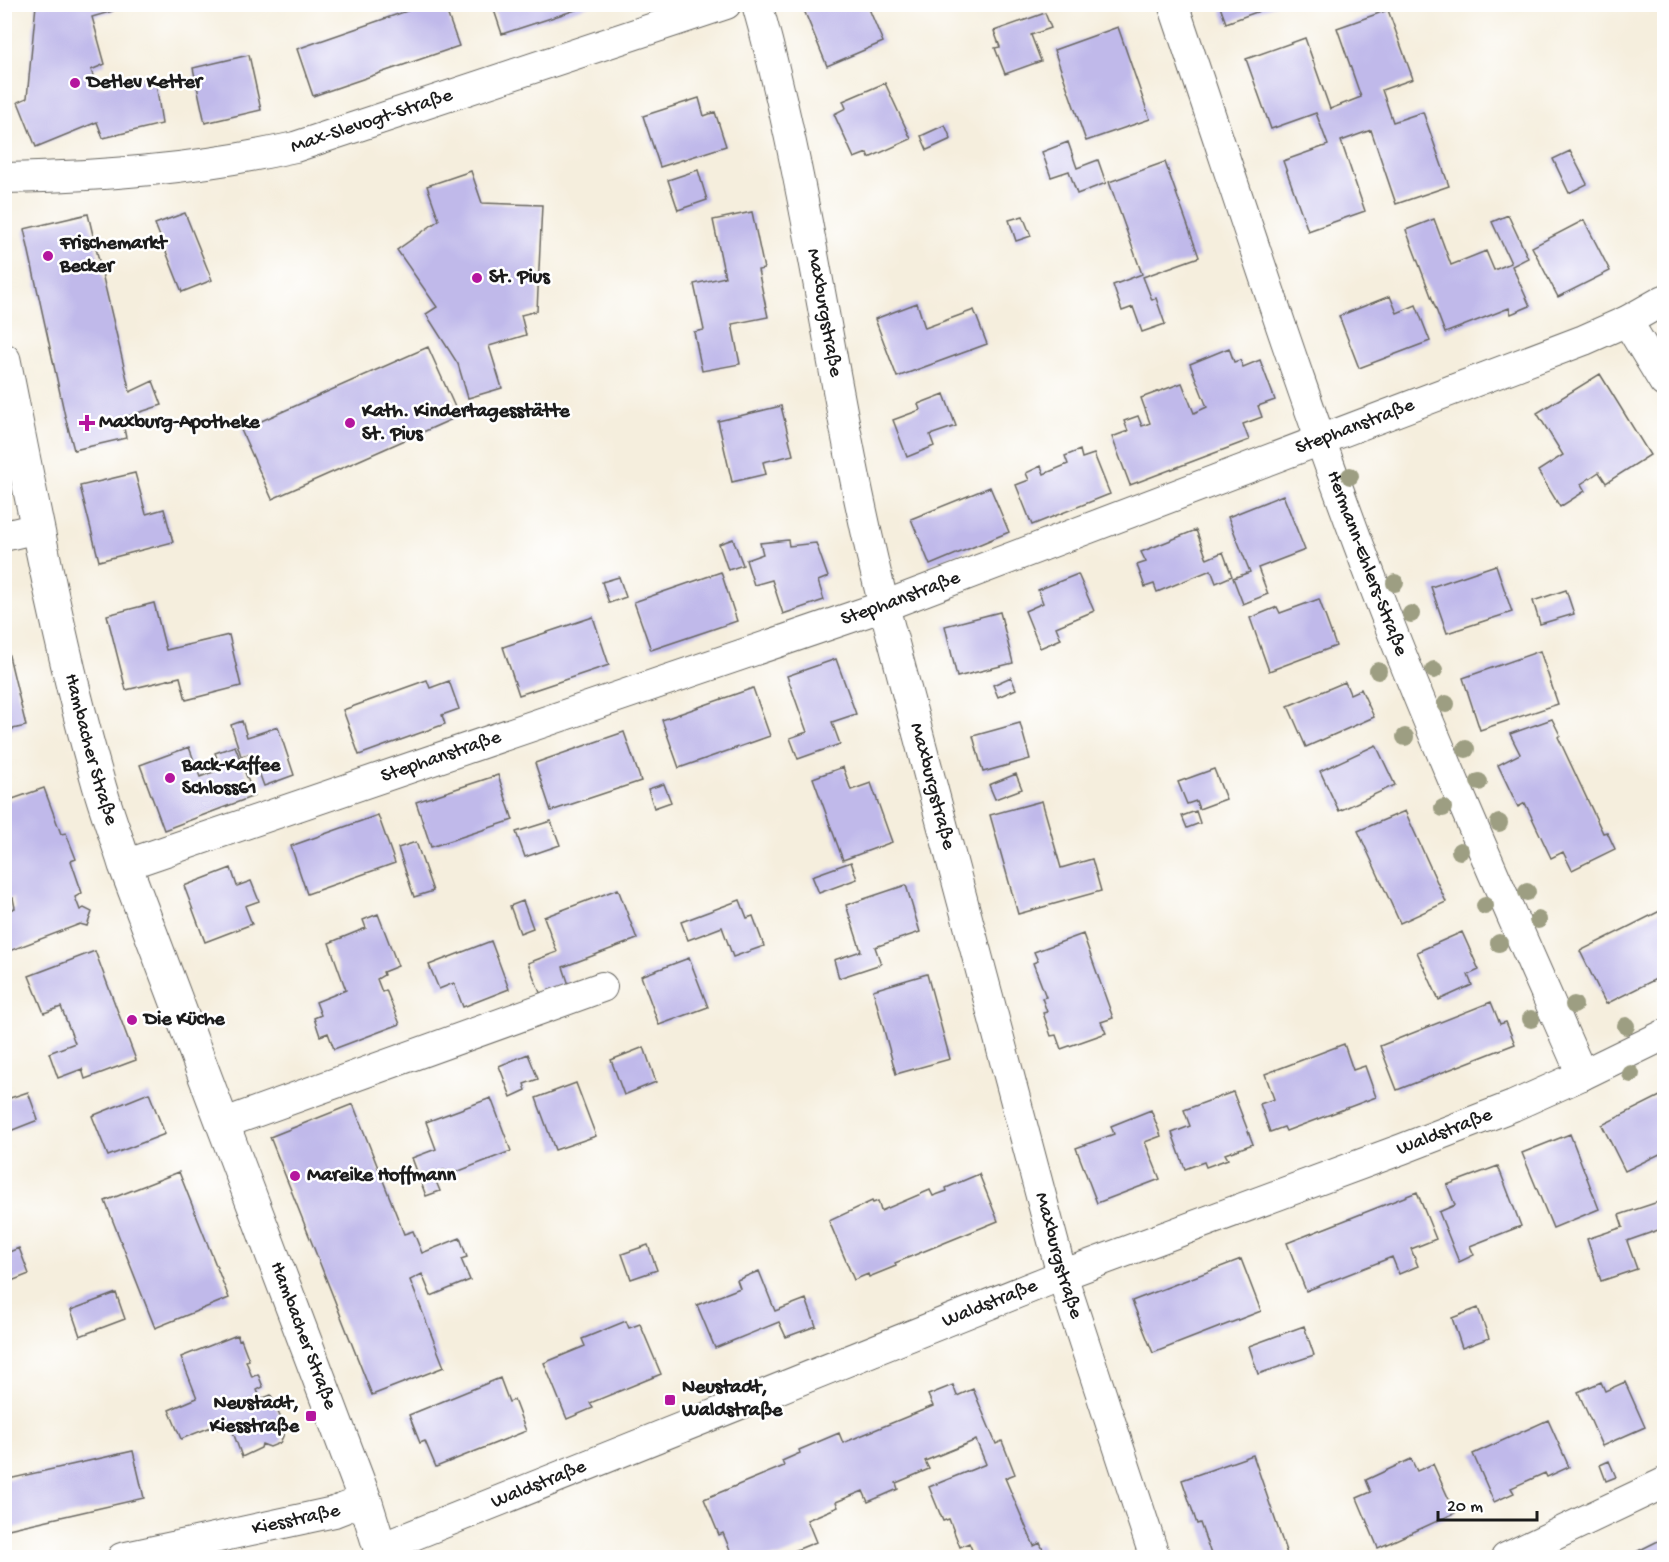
<svg xmlns="http://www.w3.org/2000/svg" width="1669" height="1562" font-family="'Gochi Hand',sans-serif">
<style>
.building{fill:#c0b9ea}
.lines{fill:none;stroke-linecap:round;stroke-linejoin:round}
.minor-casing{stroke:#686660;stroke-width:32}
.tertiary-casing{stroke:#686660;stroke-width:35}
.minor{stroke:#fff;stroke-width:30}
.tertiary{stroke:#fff;stroke-width:33}
.tree{fill:#9d9e82}
.poi-dot{fill:#b5179e;stroke:#fff;stroke-width:2}
.labels{text-anchor:middle;dominant-baseline:central;stroke-width:5;stroke-linejoin:round;paint-order:stroke}
.poi-label{font-size:20px;font-weight:bold;fill:#1c1c1c;stroke:#fff;text-anchor:start}
.street-label{font-size:20px;fill:#1c1c1c;stroke:#fff}
</style>
<rect width="100%" height="100%" fill="#fff"/>
<filter id="ink" filterUnits="userSpaceOnUse"><feTurbulence type="fractalNoise" baseFrequency=".0167" numOctaves="2"/><feDisplacementMap in="SourceGraphic" scale="12" xChannelSelector="R" yChannelSelector="G"/><feConvolveMatrix kernelMatrix="1 2 1 2 8 2 1 2 1" color-interpolation-filters="sRGB"/></filter>
<filter id="wash" filterUnits="userSpaceOnUse"><feTurbulence type="fractalNoise" baseFrequency=".008" numOctaves="4" result="noise"/><feDisplacementMap in="SourceGraphic" scale="24" xChannelSelector="R" yChannelSelector="G"/><feGaussianBlur stdDeviation="1.35" result="paint"/><feColorMatrix in="noise" values="0 0 0 0 0 0 0 0 0 0 0 0 0 0 0 0 0 1.4 0 .05"/><feComposite in="paint" operator="in"/></filter>
<g filter="url(#wash)">
<rect width="100%" height="100%" fill="#f5eedd"/>
<g id="blocks">
<path class="building" d="M427,4H444L459,46L313,96L297,49Z
M492,4H591V5L502,34Z
M816,4H867L883,42L827,66L804,10Z
M1219,4H1276V5L1226,23Z
M36,5H113V11L92,17L105,64L91,70L97,87L155,76L162,124L103,138L97,122L36,147L18,102L27,98Z
M1388,10L1413,79L1382,90L1393,122L1423,112L1449,186L1396,204L1371,130L1341,141L1365,211L1308,231L1283,161L1328,145L1316,113L1271,129L1246,59L1305,38L1330,109L1361,97L1337,28Z
M1045,13L1051,28L1031,35L1041,61L1005,74L995,48L1000,47L994,31Z
M1118,27L1150,119L1086,141L1054,50Z
M249,55L261,110L205,123L193,68Z
M885,83L911,139L869,158L867,153L854,158L834,114L846,108L843,101Z
M699,98L704,116L715,112L726,146L660,167L643,116Z
M945,125L951,139L927,150L921,136Z
M1068,142L1077,168L1098,160L1106,183L1077,194L1069,171L1051,177L1042,152Z
M1570,151L1587,184L1569,193L1553,159Z
M1165,162L1199,257L1143,277L1152,300L1156,298L1165,324L1142,332L1133,307L1122,311L1113,285L1142,274L1109,182Z
M698,170L707,200L678,210L668,180Z
M471,171L482,203L542,205L537,311L521,315L526,335L489,346L502,388L468,398L458,364L426,314L437,307L397,250L439,220L427,186Z
M752,212L764,269L758,270L768,317L732,324L740,364L702,371L694,332L704,330L694,284L725,277L713,220Z
M185,213L212,280L182,292L155,224Z
M88,214L130,392L153,381L162,405L122,418L126,438L74,450L65,416L24,229Z
M1508,215L1528,258L1512,266L1530,306L1511,314L1509,308L1445,333L1406,230L1434,219L1451,265L1486,251L1494,270L1511,263L1492,222Z
M1023,216L1031,236L1016,241L1009,220Z
M1584,220L1610,271L1558,297L1532,247Z
M1390,296L1397,313L1416,305L1430,341L1359,368L1339,316Z
M917,303L925,328L974,310L987,344L897,377L875,319Z
M428,347L459,416L272,499L241,430Z
M1229,348L1234,362L1240,360L1243,367L1260,360L1275,400L1258,406L1262,417L1243,424L1249,440L1130,485L1112,437L1128,431L1124,421L1138,416L1142,426L1150,423L1141,398L1182,383L1194,413L1207,407L1190,364Z
M1600,374L1650,455L1606,483L1599,472L1581,484L1585,491L1560,507L1538,471L1563,455L1537,413Z
M944,394L956,426L930,435L934,446L907,457L893,420L920,410L918,404Z
M781,406L793,455L763,462L766,474L732,482L718,421Z
M1080,450L1082,458L1094,454L1110,494L1032,525L1016,485L1029,480L1026,473L1041,466L1044,474L1068,464L1065,456Z
M135,473L146,514L164,509L173,542L99,561L80,486Z
M990,487L1009,532L930,565L911,519Z
M1283,495L1305,550L1258,568L1268,594L1243,604L1233,578L1250,572L1228,517Z
M1196,530L1207,559L1223,552L1232,576L1216,583L1211,570L1157,592L1154,584L1145,587L1137,565L1146,562L1141,552Z
M733,539L743,565L728,570L719,544Z
M788,540L789,546L816,543L828,577L818,581L824,600L783,614L772,580L754,585L746,560L763,554L760,543Z
M1496,565L1512,612L1447,633L1431,587Z
M721,572L737,621L651,650L634,602Z
M1078,574L1094,611L1056,627L1061,639L1040,648L1025,611L1043,603L1038,590Z
M619,577L626,597L609,603L602,582Z
M1566,590L1574,614L1540,624L1533,601Z
M1319,599L1336,646L1269,671L1250,618L1277,607L1280,613Z
M154,603L166,650L229,635L241,686L186,700L180,677L126,690L107,615Z
M1000,612L1013,663L957,677L945,626Z
M593,617L609,665L519,695L503,647Z
M4,635L26,726L4,731Z
M1540,651L1558,704L1480,730L1463,678Z
M836,659L856,714L832,722L840,744L798,759L790,738L807,732L787,676Z
M1011,677L1016,689L998,697L993,685Z
M427,680L430,688L449,681L459,709L442,715L445,724L359,755L343,710Z
M1345,682L1350,694L1361,689L1374,717L1306,747L1288,706Z
M753,688L770,736L679,768L662,720Z
M1552,719L1560,735L1558,737L1603,833L1607,832L1615,849L1572,870L1563,852L1551,858L1525,803L1518,807L1498,765L1520,754L1510,734Z
M242,721L247,737L278,727L294,775L264,786L252,753L241,756L231,725Z
M1020,723L1030,759L983,772L973,736Z
M624,732L641,781L551,811L535,763Z
M1376,745L1395,785L1339,811L1320,771Z
M235,746L254,796L164,830L140,765L189,747L200,777L221,769L215,753Z
M843,767L851,790L871,783L892,842L843,860L813,778Z
M1214,769L1226,799L1199,809L1196,801L1187,804L1178,782Z
M1016,774L1022,789L995,799L989,785Z
M498,775L513,820L431,847L416,802Z
M664,784L671,802L654,808L648,789Z
M44,788L61,834L66,833L76,859L71,861L82,893L75,897L80,910L84,908L92,912L87,926L80,924L4,953V912L15,908L13,898L4,901V802Z
M1042,801L1061,868L1092,859L1101,891L1018,914L990,815Z
M1196,811L1200,823L1187,828L1182,816Z
M1405,811L1446,902L1400,923L1358,831Z
M378,815L395,863L307,894L291,846Z
M551,821L560,845L525,857L516,832Z
M416,842L433,891L414,897L398,848Z
M851,862L857,879L819,893L812,876Z
M231,868L237,886L251,881L259,901L245,906L252,924L205,942L184,886Z
M906,885L920,932L875,947L881,964L839,978L834,960L861,951L846,905Z
M618,889L637,939L563,967L569,985L541,995L528,963L557,952L544,917Z
M740,900L747,918L753,916L764,946L733,957L722,927L688,940L681,922Z
M523,901L533,928L520,933L510,906Z
M1664,909V975L1606,1004L1580,951Z
M378,914L398,966L383,972L384,975L377,979L382,992L386,990L400,1024L334,1049L328,1033L320,1036L314,1018L321,1015L316,1002L346,990L329,943L366,928L363,920Z
M1462,932L1479,970L1468,975L1472,985L1439,1000L1417,952Z
M1083,934L1113,1018L1101,1022L1106,1033L1061,1049L1056,1035L1051,1036L1043,1013L1047,1012L1042,998L1046,997L1033,963L1038,961L1034,952Z
M491,941L509,989L463,1007L454,983L439,989L429,965Z
M95,951L136,1060L85,1079L82,1069L58,1078L49,1053L75,1043L61,1007L44,1013L29,976Z
M689,958L708,1007L659,1025L641,976Z
M927,974L950,1059L896,1074L873,990Z
M1491,1002L1500,1024L1506,1022L1515,1044L1397,1090L1380,1046Z
M1344,1044L1353,1070L1365,1066L1376,1097L1286,1131L1284,1127L1270,1132L1260,1104L1274,1099L1265,1074Z
M644,1047L656,1082L624,1095L611,1060Z
M528,1054L538,1079L524,1084L526,1090L511,1097L499,1066Z
M576,1083L596,1136L555,1150L536,1098Z
M28,1092L38,1120L10,1131L4,1117V1100Z
M1233,1092L1253,1144L1225,1154L1228,1159L1206,1167L1204,1162L1185,1169L1172,1133L1190,1126L1184,1110Z
M149,1093L165,1134L108,1156L92,1116Z
M1664,1094V1152L1625,1171L1602,1125Z
M491,1098L511,1151L446,1176L444,1170L433,1174L440,1191L426,1196L412,1158L436,1149L426,1122Z
M353,1104L404,1234L413,1231L422,1253L460,1238L467,1257L461,1259L470,1280L431,1296L422,1274L410,1280L444,1367L372,1395L270,1137Z
M1151,1110L1161,1136L1145,1142L1160,1179L1097,1203L1076,1148L1114,1134L1111,1126Z
M1570,1134L1599,1209L1553,1228L1522,1153Z
M1498,1166L1521,1226L1470,1246L1474,1255L1459,1262L1439,1212L1455,1205L1447,1185Z
M179,1172L229,1298L155,1328L105,1201Z
M979,1174L998,1221L895,1263L896,1266L869,1277L868,1274L854,1280L829,1221L872,1201L873,1203L878,1201L881,1211L930,1190L933,1196L947,1191L946,1188Z
M1417,1192L1436,1239L1411,1249L1418,1266L1399,1274L1392,1257L1306,1291L1287,1243Z
M1664,1200V1228L1627,1241L1637,1269L1601,1281L1587,1239L1623,1227L1619,1215Z
M648,1245L657,1270L631,1279L622,1254Z
M19,1248L29,1274L4,1284V1254Z
M1241,1259L1261,1311L1153,1353L1132,1301Z
M759,1271L775,1311L806,1299L816,1326L786,1337L779,1322L715,1348L697,1305L740,1288L737,1280Z
M116,1293L125,1319L80,1336L71,1310Z
M1478,1308L1489,1338L1462,1348L1452,1318Z
M626,1321L629,1328L640,1324L661,1374L590,1403L593,1408L567,1419L544,1363L585,1346L582,1339Z
M1304,1326L1314,1355L1258,1374L1249,1346Z
M237,1335L239,1340L241,1339L249,1360L246,1361L252,1377L258,1374L263,1387L257,1390L261,1399L271,1395L281,1419L275,1422L282,1426L284,1434L280,1443L270,1447L262,1444L261,1448L242,1457L230,1424L218,1429L216,1425L181,1439L169,1410L197,1398L181,1357Z
M500,1378L509,1402L514,1400L526,1431L436,1467L425,1441L420,1443L409,1415Z
M1601,1382L1605,1391L1625,1382L1645,1427L1602,1446L1578,1392Z
M953,1385L957,1396L973,1389L996,1444L1002,1441L1015,1474L1005,1478L1034,1546L1040,1543L1046,1557H975L969,1543L960,1547L949,1519L943,1521L929,1487L986,1464L976,1440L925,1461L929,1469L896,1483L898,1489L868,1502L863,1491L836,1502L838,1507L807,1520L816,1542L779,1557H733L723,1533L719,1535L704,1499L784,1466L782,1461L800,1453L799,1450L839,1433L843,1443L933,1406L928,1395Z
M1548,1420L1569,1467L1547,1477L1545,1473L1511,1488L1514,1493L1494,1502L1473,1454Z
M133,1451L144,1498L4,1530V1480Z
M1253,1455L1288,1557H1212L1200,1523L1197,1524L1182,1480Z
M1411,1459L1417,1471L1433,1464L1455,1513L1378,1548L1357,1498L1371,1492L1366,1480Z
M1609,1461L1616,1477L1606,1481L1600,1465Z
M1662,1539L1664,1544V1557H1626Z"/>
</g>
</g>
<g filter="url(#ink)">
<use href="#blocks" fill-opacity="0" stroke="#686660" stroke-width="1.5"/>
<g class="lines">
<defs>
<g id="minor">
<path id="s1" d="M757,4C813,202 833,407 884,606L1062,1275L1155,1558"/>
<path id="s2" d="M1173,4C1240,201 1302,399 1377,593C1440,756 1512,916 1582,1075"/>
<path id="s3" d="M4,178C104,176 197,169 295,147L726,4"/>
<path d="M1627,321L1664,382"/>
<path d="M4,536L38,528"/>
<path id="s4" d="M125,865L884,606L1584,340L1627,321L1664,300"/>
<path d="M222,1124L602,987"/>
<path id="s5" d="M381,1548L1062,1275L1402,1149L1513,1106L1582,1075L1664,1035"/>
<path id="s6" d="M122,1558L334,1512L365,1500"/>
<path d="M1506,1558L1664,1483"/>
</g>
<g id="tertiary">
<path id="s7" d="M4,360C32,500 58,641 97,778C105,808 116,836 125,865L365,1500L383,1558"/>
</g>
</defs>
<use href="#minor" class="minor-casing"/>
<use href="#tertiary" class="tertiary-casing"/>
<use href="#minor" class="minor"/>
<use href="#tertiary" class="tertiary"/>
</g>
<g class="tree">
<circle cx="1350" cy="476" r="9"/>
<circle cx="1395" cy="583" r="9"/>
<circle cx="1411" cy="614" r="9"/>
<circle cx="1434" cy="670" r="9"/>
<circle cx="1378" cy="671" r="9"/>
<circle cx="1446" cy="704" r="9"/>
<circle cx="1405" cy="737" r="9"/>
<circle cx="1466" cy="749" r="9"/>
<circle cx="1479" cy="782" r="9"/>
<circle cx="1443" cy="808" r="9"/>
<circle cx="1499" cy="823" r="9"/>
<circle cx="1460" cy="851" r="9"/>
<circle cx="1527" cy="892" r="9"/>
<circle cx="1485" cy="906" r="9"/>
<circle cx="1538" cy="920" r="9"/>
<circle cx="1499" cy="943" r="9"/>
<circle cx="1574" cy="1005" r="9"/>
<circle cx="1531" cy="1019" r="9"/>
<circle cx="1626" cy="1026" r="9"/>
<circle cx="1631" cy="1074" r="9"/>
</g>
</g>
<g class="poi-dot">
<circle cx="75" cy="83" r="6"/>
<circle cx="48" cy="256" r="6"/>
<circle cx="477" cy="278" r="6"/>
<path d="M84 414h6v6h6v6h-6v6h-6v-6h-6v-6h6z"/>
<circle cx="350" cy="423" r="6"/>
<circle cx="170" cy="778" r="6"/>
<circle cx="132" cy="1020" r="6"/>
<circle cx="295" cy="1176" r="6"/>
<rect x="664" y="1394" width="12" height="12" rx="3"/>
<rect x="305" y="1410" width="12" height="12" rx="3"/>
</g>
<g class="labels">
<g class="poi-label">
<text x="87" y="83">Detlev Ketter</text>
<text x="60" y="244">Frischemarkt<tspan x="60" dy="23">Becker</tspan></text>
<text x="489" y="278">St. Pius</text>
<text x="362" y="412">Kath. Kindertagesstätte<tspan x="362" dy="23">St. Pius</tspan></text>
<text x="99" y="423">Maxburg-Apotheke</text>
<text x="182" y="766">Back-Kaffee<tspan x="182" dy="23">Schloss61</tspan></text>
<text x="144" y="1020">Die Küche</text>
<text x="307" y="1176">Mareike Hoffmann</text>
<text x="682" y="1388">Neustadt,<tspan x="682" dy="23">Waldstraße</tspan></text>
<text x="299" y="1404" text-anchor="end">Neustadt,<tspan x="299" dy="23">Kiesstraße</tspan></text>
</g>
<g class="street-label">
<text stroke="none"><textPath href="#s3" startOffset="374">Max-Slevogt-Straße</textPath></text>
<text stroke="none"><textPath href="#s1" startOffset="316">Maxburgstraße</textPath></text>
<text stroke="none"><textPath href="#s4" startOffset="1306">Stephanstraße</textPath></text>
<text stroke="none"><textPath href="#s2" startOffset="592">Hermann-Ehlers-Straße</textPath></text>
<text stroke="none"><textPath href="#s4" startOffset="820">Stephanstraße</textPath></text>
<text stroke="none"><textPath href="#s7" startOffset="399">Hambacher Straße</textPath></text>
<text stroke="none"><textPath href="#s4" startOffset="334">Stephanstraße</textPath></text>
<text stroke="none"><textPath href="#s1" startOffset="802">Maxburgstraße</textPath></text>
<text stroke="none"><textPath href="#s5" startOffset="1142">Waldstraße</textPath></text>
<text stroke="none"><textPath href="#s1" startOffset="1288">Maxburgstraße</textPath></text>
<text stroke="none"><textPath href="#s5" startOffset="656">Waldstraße</textPath></text>
<text stroke="none"><textPath href="#s7" startOffset="1023">Hambacher Straße</textPath></text>
<text stroke="none"><textPath href="#s5" startOffset="170">Waldstraße</textPath></text>
<text stroke="none"><textPath href="#s6" startOffset="178">Kiesstraße</textPath></text>
</g>
</g>
<rect width="1669" height="1562" fill="none" stroke="#fff" stroke-width="24"/>
<path d="M1438 1511v9h99v-9" fill="none" stroke="#1c1c1c" stroke-width="3"/>
<text x="1447" y="1511" font-size="18" fill="#1c1c1c" stroke="#ffffff" stroke-width="4.5" paint-order="stroke">20 m</text>
</svg>
